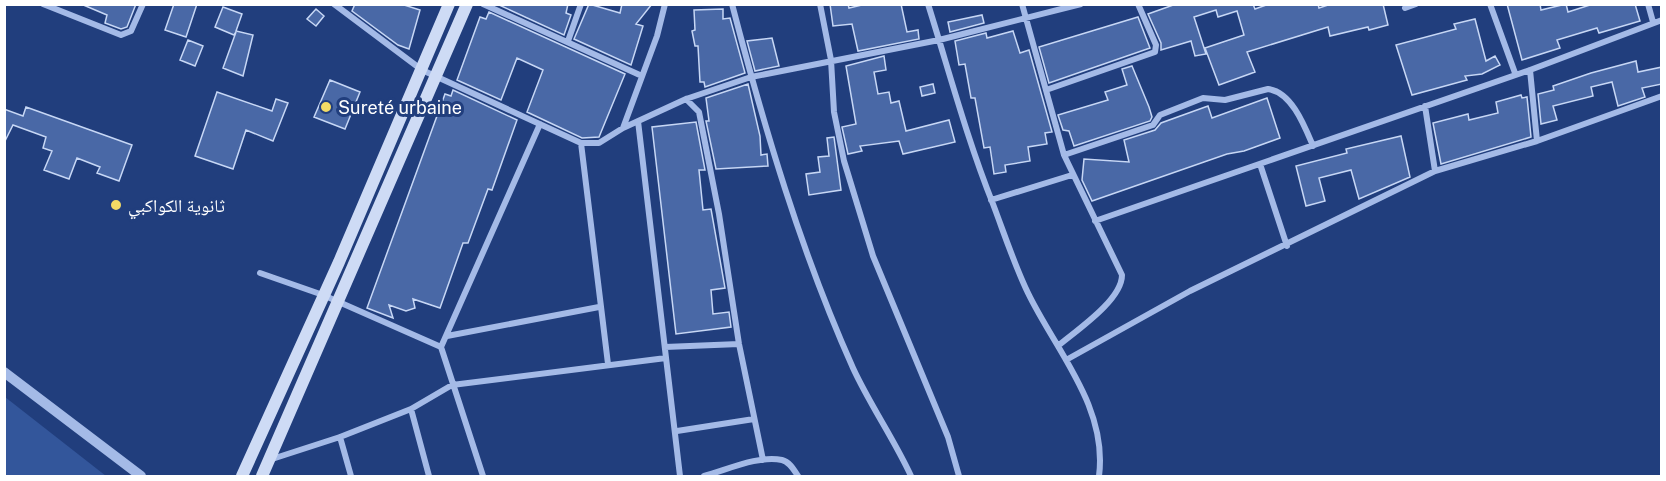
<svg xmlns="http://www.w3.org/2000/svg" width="1666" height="481" font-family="'Public Sans','Noto Naskh Arabic',sans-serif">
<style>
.green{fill:#33569b}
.building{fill:#4968a6;stroke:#c7d7f5;stroke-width:1.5}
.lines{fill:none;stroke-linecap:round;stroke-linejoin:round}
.minor{stroke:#a4bae7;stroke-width:6}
.tertiary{stroke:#a4bae7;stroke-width:10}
.secondary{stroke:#cedbf5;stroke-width:12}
.poi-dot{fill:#f3db65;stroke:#213e7d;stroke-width:2}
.labels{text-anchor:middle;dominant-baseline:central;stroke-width:6;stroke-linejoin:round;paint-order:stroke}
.poi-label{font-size:18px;fill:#fff;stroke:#213e7d;text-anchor:start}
</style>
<rect width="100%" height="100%" fill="#213e7d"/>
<path class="green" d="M4,397H5L106,476H5Z"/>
<path class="building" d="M81,4H136L127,27L121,29L105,23L107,15Z
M174,4H197L186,37L165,30Z
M355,4H401L420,10L409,49L398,45L352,11Z
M497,4H568L566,13L571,15L564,35Z
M589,4L620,13L622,4H652L636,24L643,26L631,65L574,39Z
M830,4H848L849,8L866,4H901L907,32L918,30L919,39L858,51L852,24L833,26Z
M1176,4H1253L1255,9L1269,4H1318L1319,8L1331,4H1383L1388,25L1369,30L1368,27L1330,36L1328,27L1247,52L1255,72L1219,85L1205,48L1244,35L1237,11L1218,17L1216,10L1194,17L1206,54L1195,56L1191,41L1161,50V43L1148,14Z
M1507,4H1540L1541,10L1566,4L1568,12L1593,4H1635L1640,21L1599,33L1597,28L1557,40L1560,48L1522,60Z
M223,7L242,14L236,31L253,35L243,76L223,68L236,32L234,35L215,27Z
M316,9L324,16L316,26L307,19Z
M723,9V19L730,18L745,73L705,87L704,82H700L698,46H695L692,31L695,30L694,10Z
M489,12L625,74L599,137L582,138L527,112L543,70L517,58L501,100L457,80L480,17L486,19Z
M982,15L984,23L950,32L948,22Z
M1138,17L1150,48L1049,83L1039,47Z
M1475,19L1486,61L1495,56L1500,65L1482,74L1465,76L1467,80L1412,95L1396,45L1456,29L1454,24Z
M1013,31L1020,53L1029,50L1052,132L1045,133L1047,144L1028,147L1030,161L1005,165L1006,172L994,174L990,147L984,148L975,98H971L965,64L959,65L955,41L986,33L987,38Z
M772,38L779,66L755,71L747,41Z
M188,40L203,46L195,66L180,60Z
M884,56L886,70L874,72L878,94L889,92L891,103L899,101L906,131L949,120L955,142L903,154L899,141L860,146L862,151L848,154L842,127L856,124L846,66Z
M1636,61L1638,72L1662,67V84L1642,88L1645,97L1618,106L1612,82L1591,87L1593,96L1553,106L1557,120L1541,124L1538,94L1554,90L1553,86L1591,73Z
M1132,66L1149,107L1152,117L1150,121L1074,146L1069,131L1063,130L1058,115L1108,100L1105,92L1127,85L1122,69Z
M330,80L360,92L345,129L314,117Z
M748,84L760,136L761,155L767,154L768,166L716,169L706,121H709L706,98Z
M933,84L935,93L922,96L920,87Z
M453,90L517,120L492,190L488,189L468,243H463L440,308L413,299L415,308L406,311L389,305L393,318L367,308L445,94L451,96Z
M217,92L272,111L276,99L288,103L273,141L246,130L233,169L195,156Z
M1521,95L1522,98L1527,97L1531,137L1441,164L1433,123L1468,114L1469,120L1498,113L1496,102Z
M1267,98L1280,138L1244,151L1227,154L1092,201L1082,180L1084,159L1129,162L1124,140L1155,130L1161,123L1208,106L1212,118Z
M26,107L132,145L119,181L97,173L100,167L77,158L69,179L44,170L52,151L43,148L46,137L13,125L4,143V109L23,116Z
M696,122L705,170H699L703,210L711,209L725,288L711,290L713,314L729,312L731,327L676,334L652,127Z
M1401,136L1410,177L1359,199L1351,170L1319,178L1325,201L1306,206L1296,166L1347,153L1346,149Z
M834,137L841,190L809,195L806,174L820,172L818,157L829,156L827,138Z"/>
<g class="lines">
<path class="minor" d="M43,4L121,35L131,31L143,4
M334,4L422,70L581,143H599L623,128L686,99L751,77L939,40L1081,4
M483,4L642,76
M732,4C764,127 801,252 853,368C870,405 894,439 911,476
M820,4L831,60L834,112L844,161L873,256L948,437L959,476
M928,4C949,71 967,139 993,204C1004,233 1014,264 1028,293C1056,351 1108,407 1099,476
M1022,4L1064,155L1122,275C1122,300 1077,330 1058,346
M1490,4L1515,73
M1648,4L1653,22
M1405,8L1416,4
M568,41L581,4
M1530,70L1537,141
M1046,90L1155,52L1156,45L1138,4
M686,99L699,112L719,214L739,344L763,460
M1425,106L1435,171
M638,121L680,476
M623,128L657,36L665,4
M581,143L608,364
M1064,155L1153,125L1160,115L1203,98L1225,100L1268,89C1292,92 1305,127 1313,146
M1260,164L1287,246
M991,200L1072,175
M1095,221L1530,70L1662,20
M260,273L323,295L441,347
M447,336L599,307
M665,347L739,344
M1066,360L1190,291L1435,171L1537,141L1662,96
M411,409L429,476
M677,431L754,419
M340,437L351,476
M269,460L340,437L411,409L452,385L666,358
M483,476L441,347L540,124
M704,476C727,470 758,455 782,460C790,462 794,470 798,476"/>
<path class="tertiary" d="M4,372L141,476"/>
<path class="secondary" d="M242,476L339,262L449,4
M262,476L467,4"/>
</g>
<g class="poi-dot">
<circle cx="326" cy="107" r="6"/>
<circle cx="116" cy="205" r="6"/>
</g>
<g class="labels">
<g class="poi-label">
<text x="338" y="107">Sureté urbaine</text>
<text x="128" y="205">ثانوية الكواكبي</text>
</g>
</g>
<rect width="1666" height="481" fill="none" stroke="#ffffff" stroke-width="12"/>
</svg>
